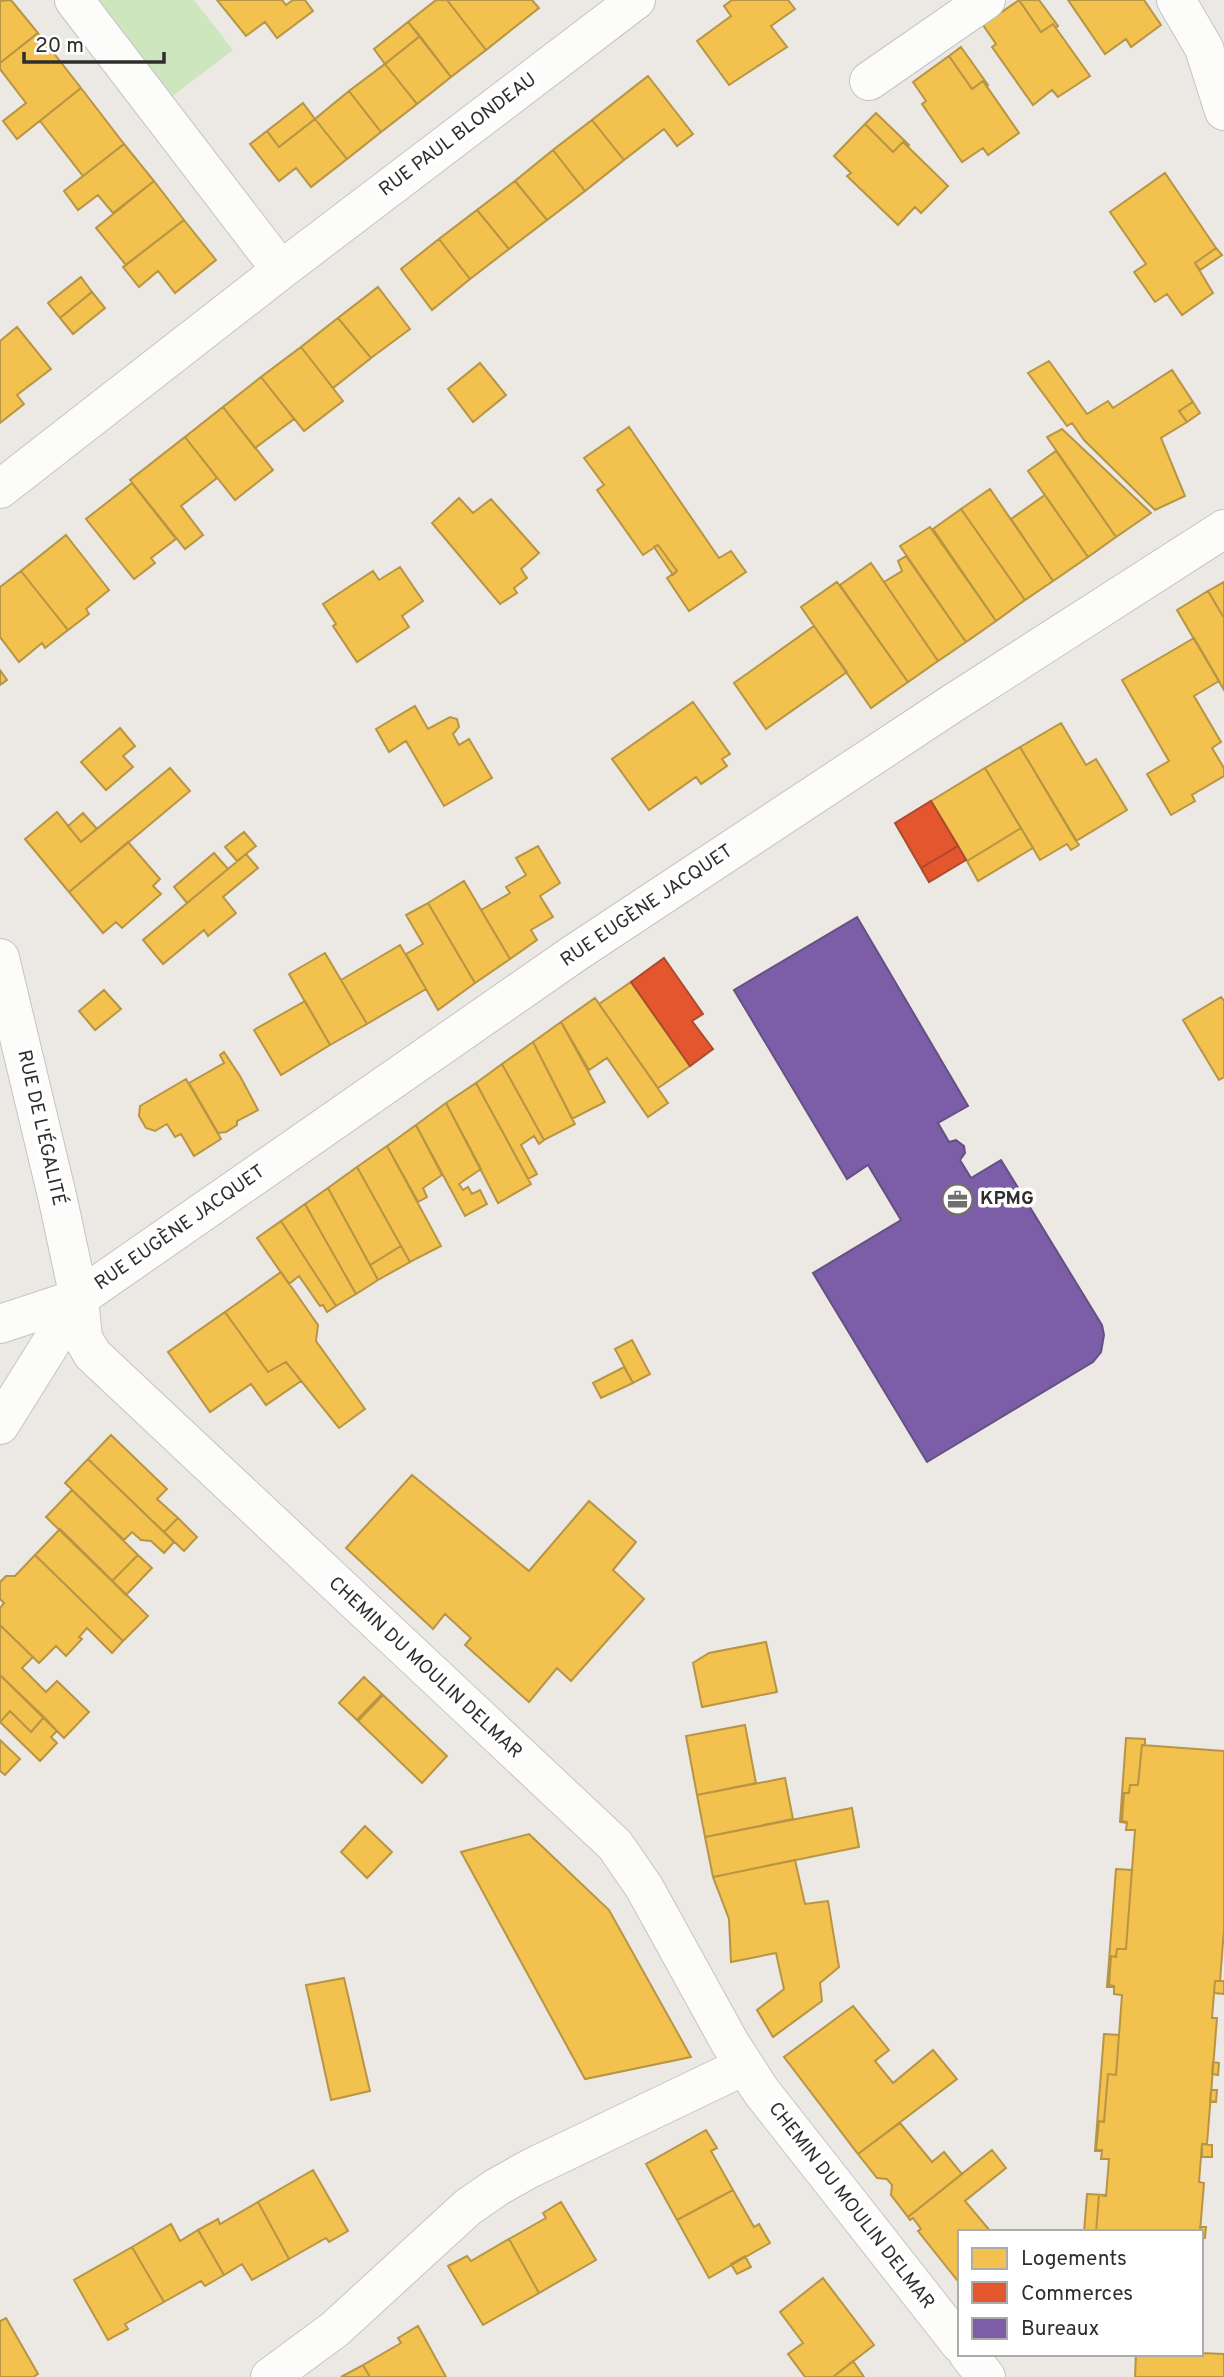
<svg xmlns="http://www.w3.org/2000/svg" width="1224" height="2377" font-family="Overpass,sans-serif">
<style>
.green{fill:#cee6be}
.homes{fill:#f2c14e;stroke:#b79544;stroke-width:2}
.shops{fill:#e4572e;stroke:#ad4b2e;stroke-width:2}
.offices{fill:#7b5ea7;stroke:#645083;stroke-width:2}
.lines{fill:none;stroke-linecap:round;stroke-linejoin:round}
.minor-casing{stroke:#c5c4c5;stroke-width:40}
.minor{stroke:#fcfcfb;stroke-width:38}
.labels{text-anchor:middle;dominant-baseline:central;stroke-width:7;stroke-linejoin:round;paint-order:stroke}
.street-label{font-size:19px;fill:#2e2e2e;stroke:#fff}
.poi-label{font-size:19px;font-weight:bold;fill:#2e2e2e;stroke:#fff;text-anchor:start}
</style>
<rect width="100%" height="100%" fill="#ece8e4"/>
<path class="green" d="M96,0H194L233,50L170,98Z"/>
<path class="homes" d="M11,0L38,33L0,63V1Z
M217,0H282L286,5L293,0H305L313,11L277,38L265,22L246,36Z
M436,0H447L486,50L451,77L408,22Z
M447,0H532L539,8L486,50Z
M732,0H788L795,9L771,26L787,47L729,85L697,41L731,16L724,6Z
M1019,0L1041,32L1053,24L1090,76L1058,97L1052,90L1033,105L992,47L996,44L983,25Z
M1019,0H1039L1058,26L1056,28L1053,24L1041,32Z
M1068,0H1144L1161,25L1131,47L1126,39L1105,54Z
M408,22L420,36L385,64L374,49Z
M38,33L81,88L17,139L3,121L26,103L0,69V63Z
M420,36L451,77L417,104L385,64Z
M961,47L988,85L987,87L983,81L972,89L949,56Z
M949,56L972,89L983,81L1019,133L988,155L983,148L962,162L922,104L926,101L913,82Z
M385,64L417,104L381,132L349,91Z
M648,76L693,134L677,146L664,129L624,160L592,120Z
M81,88L124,144L83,176L40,121Z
M349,91L381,132L347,159L315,119Z
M303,103L315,119L279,147L267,131Z
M876,113L909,145L908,147L903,142L893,152L865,124Z
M315,119L347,159L311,187L296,168L279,181L250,144L267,131L279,147Z
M592,120L624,160L585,191L553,150Z
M865,124L893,152L903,142L948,186L921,213L915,207L898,225L847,176L851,173L834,156Z
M124,144L154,181L113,213L98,195L78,210L64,191Z
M553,150L585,191L547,220L515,181Z
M1165,173L1216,248L1195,263L1213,293L1182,315L1167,294L1155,302L1134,272L1146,264L1110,212Z
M154,181L184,220L126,265L96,228Z
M515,181L547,220L509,249L477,210Z
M477,210L509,249L470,279L439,239Z
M184,220L216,260L175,293L158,271L139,287L123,267Z
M439,239L470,279L432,310L401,269Z
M1216,248L1222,255L1200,270L1195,263Z
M81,277L92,292L60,318L48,303Z
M378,287L410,329L371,358L338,318Z
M92,292L105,308L73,334L60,318Z
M338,318L371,358L333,388L301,347Z
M17,327L51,369L17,395L24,404L0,423V341Z
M301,347L343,401L304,431L261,377Z
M1049,361L1087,414L1108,401L1113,408L1172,370L1193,402L1179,411L1187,422L1161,438L1185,496L1155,510L1084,440L1072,423L1067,426L1028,373Z
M480,363L506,395L473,422L448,389Z
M261,377L294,419L255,448L223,407Z
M1193,402L1200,413L1187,422L1179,411Z
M223,407L273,470L235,500L185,437Z
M629,427L719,558L731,551L746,572L689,611L667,578L677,571L658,545L643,555L597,490L604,485L584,458Z
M1062,429L1151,513L1116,537L1047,437Z
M185,437L217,478L181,506L203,535L185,549L130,480Z
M1056,451L1116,537L1088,557L1028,471Z
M132,483L176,539L151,558L155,563L134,579L86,519Z
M990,489L1053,581L1025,600L961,509Z
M1045,495L1088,557L1053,581L1011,519Z
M459,498L473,513L491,499L539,553L521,569L527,578L514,588L517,593L500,604L432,523Z
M961,509L1025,600L996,621L933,529Z
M930,527L996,621L966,642L900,546Z
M66,535L109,590L86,609L89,614L68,630L21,571Z
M658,545L677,571L673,575L654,547Z
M906,556L966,642L938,661L884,582L902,571L898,561Z
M871,563L938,661L908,682L840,585Z
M400,567L423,601L402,616L409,627L357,662L333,626L336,624L323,604L373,571L379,580Z
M21,571L68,630L45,648L42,643L19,662L0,637V587Z
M837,582L908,682L871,708L801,607Z
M1224,582V618L1208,591Z
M1208,591L1224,618V690L1177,610Z
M814,626L847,672L766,729L734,683Z
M1194,638L1219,681L1194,696L1221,742L1212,748L1224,768V776L1192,795L1195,801L1171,815L1147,774L1169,761L1122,680Z
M0,670L7,680L0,685Z
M693,702L730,754L722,759L727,766L701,784L696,777L649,810L612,759Z
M415,706L428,729L450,717L457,719L459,727L453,734L459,745L469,739L492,778L444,806L406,741L389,752L376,729Z
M1061,723L1086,765L1096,759L1127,810L1076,841L1020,747Z
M120,728L135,746L123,756L133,767L106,790L81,762Z
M1020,747L1079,845L1071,850L1067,844L1040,860L985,768Z
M170,768L190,791L69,892L25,839L57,812L81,842Z
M985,768L1021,828L967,861L931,801Z
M83,813L97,829L81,842L68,826Z
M1021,828L1033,848L978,881L967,861Z
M244,832L256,846L237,861L225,847Z
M128,842L160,879L153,886L161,894L122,928L116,922L103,933L69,892Z
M538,846L560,883L540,896L553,917L531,930L537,940L510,959L481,910L510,893L506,887L526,875L516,858Z
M214,853L228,869L187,903L174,887Z
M246,854L258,868L223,897L236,913L208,936L204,930L163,964L143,940Z
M464,881L510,959L475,983L428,903Z
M428,903L475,983L438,1010L406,954L423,944L406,915Z
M400,945L426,989L367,1024L341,980Z
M325,953L367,1024L330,1045L289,974Z
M631,982L690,1066L658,1088L599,1004Z
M104,990L121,1009L95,1030L79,1011Z
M1221,997L1224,1001V1077L1219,1080L1183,1020Z
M595,998L668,1103L648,1117L607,1058L589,1070L561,1022Z
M305,1001L330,1045L281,1075L254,1030Z
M561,1022L605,1102L572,1119L533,1042Z
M533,1042L575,1124L544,1140L502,1064Z
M224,1052L240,1076L258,1110L237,1121V1125L226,1132L218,1133L189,1083L224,1063L220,1055Z
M502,1064L544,1140L539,1144L534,1136L521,1145L537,1174L528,1179L476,1083Z
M186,1079L221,1139L194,1156L181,1134L175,1137L167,1124L155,1131L146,1128L139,1116L140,1106Z
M476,1083L531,1184L498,1203L446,1103Z
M446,1103L481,1169L459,1184L463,1190L468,1187L472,1194L480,1190L487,1204L465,1216L416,1125Z
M416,1125L442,1175L423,1188L427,1197L418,1202L387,1146Z
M387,1146L441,1246L410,1262L357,1167Z
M357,1167L401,1246L370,1265L328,1188Z
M328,1188L378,1280L356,1294L305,1204Z
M305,1204L356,1294L336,1306L281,1221Z
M281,1221L336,1306L327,1312L323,1305L320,1306L299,1276L289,1284L257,1238Z
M401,1246L410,1262L378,1280L370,1265Z
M281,1272L318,1325L316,1341L365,1409L339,1428L286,1362L268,1372L225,1312Z
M225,1312L268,1372L286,1362L301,1381L266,1405L251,1384L210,1412L168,1352Z
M632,1340L650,1374L633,1383L615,1349Z
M624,1367L633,1383L601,1398L593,1383Z
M111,1435L167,1489L157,1499L178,1518L164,1532L88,1459Z
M88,1459L174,1542L164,1553L151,1541L141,1540L132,1532L124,1540L65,1483Z
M412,1475L529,1571L589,1501L636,1542L613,1570L644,1599L571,1681L557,1668L529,1702L465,1645L471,1638L445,1614L433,1629L346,1548Z
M72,1490L138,1555L112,1581L46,1517Z
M178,1518L197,1537L184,1551L164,1532Z
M60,1529L148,1616L123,1641L35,1555Z
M35,1555L123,1641L112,1653L87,1628L79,1637L82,1639L66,1656L56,1646L39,1663L0,1625V1608L4,1603L0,1599V1582L6,1576H15Z
M138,1555L152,1568L126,1595L112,1581Z
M0,1625L33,1657L22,1668L46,1692L57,1681L89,1712L64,1738L0,1675Z
M766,1642L777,1692L702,1707L693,1663L709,1653Z
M0,1675L44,1717L31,1732L10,1711L0,1722Z
M364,1677L382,1694L357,1720L339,1703Z
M383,1695L447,1756L422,1783L358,1721Z
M10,1711L31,1732L44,1717L57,1731L51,1737L57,1743L40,1761L0,1722Z
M745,1725L756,1783L697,1795L686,1736Z
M1126,1738L1145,1739V1745H1142L1138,1785H1130L1129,1793H1124L1122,1821L1127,1823L1120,1822Z
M0,1740L20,1759L5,1775L0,1771Z
M1142,1745L1224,1751V1929L1220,1981H1215L1212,2018H1217L1207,2144H1202L1199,2182L1204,2183L1200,2232H1096L1099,2195L1106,2196L1109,2159H1101L1102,2150H1096L1099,2121L1104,2122L1108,2074L1116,2075L1122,1995L1114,1994V1986L1109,1985L1111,1956L1116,1957L1117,1949H1126L1135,1830H1126L1127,1822L1122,1821L1124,1793H1129L1130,1785H1138Z
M785,1778L793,1819L705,1837L697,1795Z
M852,1808L859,1847L713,1877L705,1837Z
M365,1826L392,1852L367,1878L341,1852Z
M529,1834L609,1910L691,2057L585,2079L461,1852Z
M795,1860L805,1904L828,1901L839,1967L820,1983L822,2001L773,2037L757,2010L784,1989L776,1953L731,1962L729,1919L713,1877Z
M1116,1869L1132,1870L1126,1949H1117L1116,1957L1111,1956L1109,1985L1114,1987H1107Z
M344,1978L370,2091L331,2100L306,1985Z
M1215,1981H1224V1994L1214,1993Z
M853,2006L889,2050L875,2061L893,2083L933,2050L957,2079L858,2154L784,2057Z
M1104,2034L1119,2035L1116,2075L1108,2074L1104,2122L1099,2121L1096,2150L1102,2151H1095Z
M1213,2062L1219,2063L1218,2075L1212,2074Z
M1211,2090H1217L1216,2102L1210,2101Z
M900,2123L932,2162L944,2152L962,2174L908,2217L891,2195L892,2185L887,2179L877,2178L858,2154Z
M706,2130L717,2148L711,2151L733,2190L677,2220L646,2164Z
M1202,2144L1212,2145V2157H1202Z
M992,2150L1006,2168L965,2201L991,2232H960V2278L957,2280L918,2231L921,2229L913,2218L910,2220L908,2217Z
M313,2170L348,2231L329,2242L326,2238L289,2259L258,2202Z
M733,2190L754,2227L759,2224L770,2243L709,2278L677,2220Z
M1087,2194L1106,2195H1099L1096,2232H1084Z
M258,2202L289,2259L252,2280L242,2264L224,2275L198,2230L218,2219L220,2224Z
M561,2202L596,2260L539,2293L509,2239L546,2218L543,2213Z
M171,2224L180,2241L198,2230L224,2275L205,2286L201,2281L164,2302L132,2247Z
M1200,2227H1206L1205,2238H1201Z
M509,2239L539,2293L483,2325L448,2266L467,2256L471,2261Z
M132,2247L164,2302L125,2324L128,2329L108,2340L74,2280Z
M745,2256L751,2267L737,2274L731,2264Z
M823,2278L874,2345L833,2377H805L788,2354L803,2343L780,2312Z
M6,2318L38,2374L33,2377H0V2321Z
M418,2326L446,2377H370L363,2365L401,2343L398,2338Z
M1201,2353L1224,2354V2377H1135L1136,2354Z
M853,2361L864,2377H833Z
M363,2365L370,2377H341Z"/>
<path class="shops" d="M931,801L958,846L921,868L895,823Z
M958,846L966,860L929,882L921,868Z
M664,958L703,1014L692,1021L713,1049L690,1066L631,982Z"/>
<path class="offices" d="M857,917L968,1106L938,1123L949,1142L956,1140L964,1146L965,1153L960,1160L971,1178L1001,1160L1102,1325L1104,1335L1101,1352L1093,1362L927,1462L813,1273L901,1220L868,1165L847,1179L734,990Z"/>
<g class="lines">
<defs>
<path id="minor" d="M74,0L281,270
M1176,0L1204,48L1224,111
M869,81L986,0
M0,489L281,270L636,0
M0,958L58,1200L79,1298L83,1338L92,1354L615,1845L644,1887L730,2043L761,2091L960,2344
M0,1324L79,1298L575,953L950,705L1224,529
M0,1425L79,1298
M968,2354L986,2377
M270,2377L335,2329L468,2207L497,2187L531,2168L744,2066"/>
</defs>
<use href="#minor" class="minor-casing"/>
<use href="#minor" class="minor"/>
</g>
<defs>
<symbol id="office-ring" viewBox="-11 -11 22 22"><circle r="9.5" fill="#fff" stroke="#706f6e" stroke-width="1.5"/><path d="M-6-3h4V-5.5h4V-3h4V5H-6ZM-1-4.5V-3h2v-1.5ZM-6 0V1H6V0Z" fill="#706f6e"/></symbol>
</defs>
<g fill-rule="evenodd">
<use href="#office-ring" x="940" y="1182" width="35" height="35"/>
</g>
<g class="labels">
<g class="street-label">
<text transform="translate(458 135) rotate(-37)">RUE PAUL BLONDEAU</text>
<text transform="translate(647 906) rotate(-34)">RUE EUGÈNE JACQUET</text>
<text transform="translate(41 1128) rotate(77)">RUE DE L'ÉGALITÉ</text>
<text transform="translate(180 1228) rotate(-35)">RUE EUGÈNE JACQUET</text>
<text transform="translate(425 1668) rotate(43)">CHEMIN DU MOULIN DELMAR</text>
<text transform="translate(851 2206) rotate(52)">CHEMIN DU MOULIN DELMAR</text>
</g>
<g class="poi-label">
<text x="980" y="1199">KPMG</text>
</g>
</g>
<rect x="958" y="2230" width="245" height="126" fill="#ffffff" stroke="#ababab" stroke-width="2"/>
<rect x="972" y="2248" width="35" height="21" fill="#f2c14e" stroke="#ababab" stroke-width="2"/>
<text x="1021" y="2265" font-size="21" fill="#2e2e2e">Logements</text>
<rect x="972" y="2282" width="35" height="21" fill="#e4572e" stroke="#ababab" stroke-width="2"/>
<text x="1021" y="2300" font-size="21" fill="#2e2e2e">Commerces</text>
<rect x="972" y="2318" width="35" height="21" fill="#7b5ea7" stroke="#ababab" stroke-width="2"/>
<text x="1021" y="2335" font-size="21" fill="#2e2e2e">Bureaux</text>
<path d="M24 52v10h140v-10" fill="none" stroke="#2e2e2e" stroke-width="3.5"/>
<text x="35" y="52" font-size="21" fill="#2e2e2e" stroke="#ffffff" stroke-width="5" paint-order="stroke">20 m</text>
</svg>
